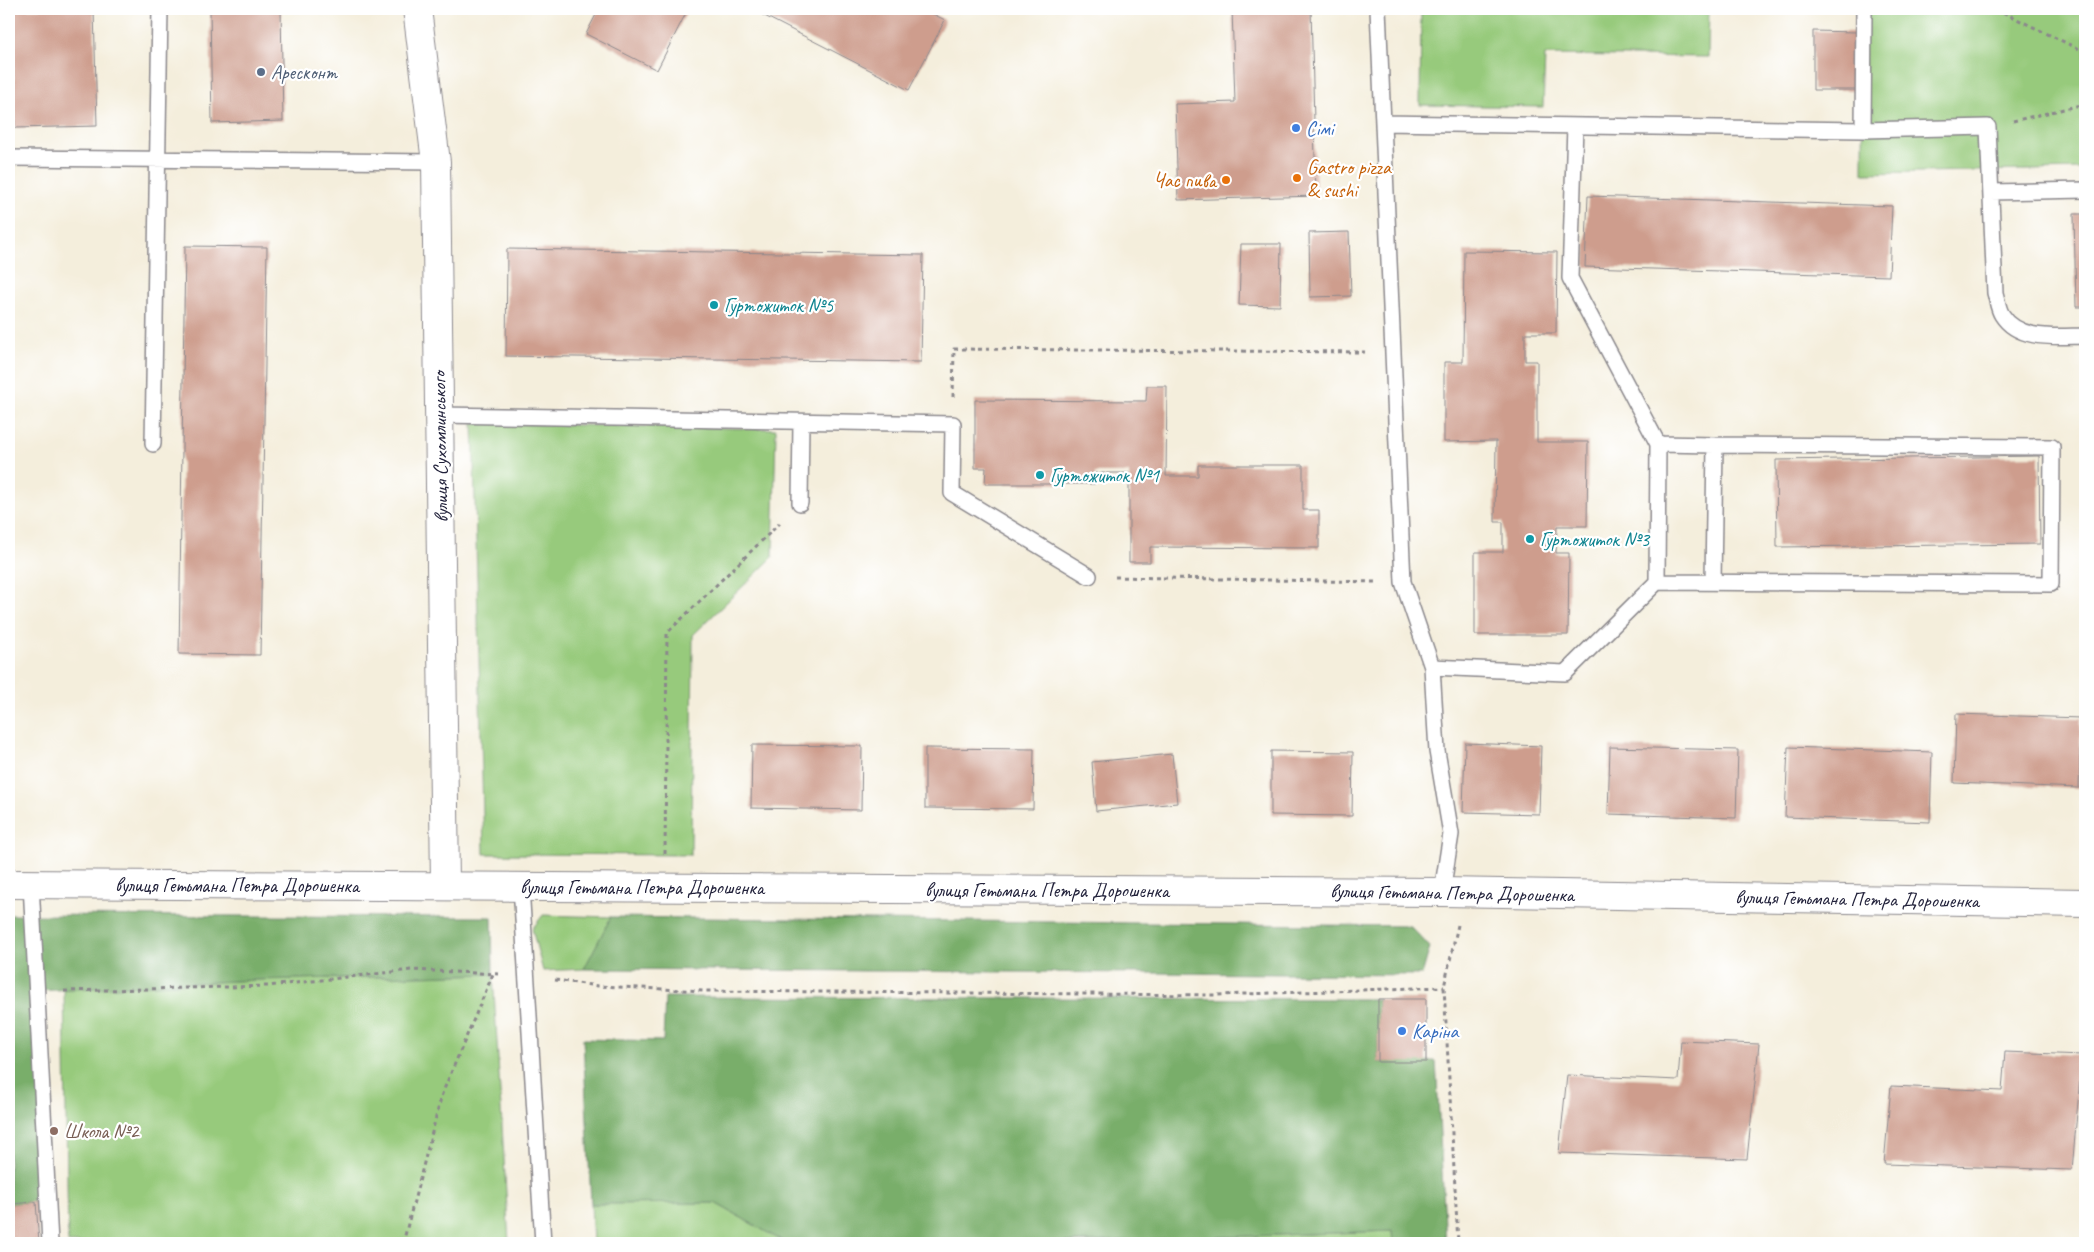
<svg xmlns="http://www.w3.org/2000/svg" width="2094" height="1252" font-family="Caveat,sans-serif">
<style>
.green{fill:#97ca7b;stroke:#5c765b}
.forest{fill:#79ae6b;stroke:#4e6853}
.building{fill:#ce9d8d}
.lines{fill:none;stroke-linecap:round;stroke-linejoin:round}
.service-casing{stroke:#8b888c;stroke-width:18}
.minor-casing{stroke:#8b888c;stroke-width:30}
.tertiary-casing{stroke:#8b888c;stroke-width:30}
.path{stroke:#8b888c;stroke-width:3;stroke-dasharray:4 4;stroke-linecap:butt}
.service{stroke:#fff;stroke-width:15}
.minor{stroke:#fff;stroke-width:28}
.tertiary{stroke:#fff;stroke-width:28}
.service-dot{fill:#5c6f8a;stroke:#fff;stroke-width:2}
.shop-dot{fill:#3f7fe0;stroke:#fff;stroke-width:2}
.food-dot{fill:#e8710a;stroke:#fff;stroke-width:2}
.culture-dot{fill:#0f9aa8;stroke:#fff;stroke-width:2}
.education-dot{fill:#8d6e63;stroke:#fff;stroke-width:2}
.labels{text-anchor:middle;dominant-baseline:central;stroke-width:4.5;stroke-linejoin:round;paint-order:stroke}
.service-label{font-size:20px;fill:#4e5e75;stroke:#fff;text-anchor:start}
.shop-label{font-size:20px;fill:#366cbe;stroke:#fff;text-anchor:start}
.food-label{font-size:20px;fill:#c56008;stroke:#fff;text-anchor:start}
.culture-label{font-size:20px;fill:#0d838f;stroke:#fff;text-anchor:start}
.street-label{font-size:20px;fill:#22223b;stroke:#fff}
.education-label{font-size:20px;fill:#785e54;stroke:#fff;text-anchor:start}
</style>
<rect width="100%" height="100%" fill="#fff"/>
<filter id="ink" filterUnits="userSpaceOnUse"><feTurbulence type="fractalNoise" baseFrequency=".02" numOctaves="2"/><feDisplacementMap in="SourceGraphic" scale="10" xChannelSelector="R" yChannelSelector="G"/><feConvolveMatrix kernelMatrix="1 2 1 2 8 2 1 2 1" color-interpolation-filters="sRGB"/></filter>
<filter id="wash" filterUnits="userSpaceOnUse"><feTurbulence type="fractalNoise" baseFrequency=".0096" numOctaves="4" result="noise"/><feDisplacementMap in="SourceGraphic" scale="20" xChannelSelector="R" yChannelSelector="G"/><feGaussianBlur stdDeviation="1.12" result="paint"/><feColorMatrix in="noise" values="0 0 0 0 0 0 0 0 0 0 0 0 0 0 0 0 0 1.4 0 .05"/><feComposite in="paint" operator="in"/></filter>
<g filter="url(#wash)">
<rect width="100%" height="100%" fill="#f4eedc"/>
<path class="green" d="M1421,9H1709L1708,57L1545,55L1543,107L1420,105Z
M1864,9H2085V169L1863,173Z
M473,423L776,429L773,557L693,635L691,855L484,854Z
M543,915L611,917L584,969L543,971L532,929Z
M493,974L509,1243H68L64,989L254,980Z
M715,1203L786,1243H593L591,1204Z
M1392,1231L1393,1243H1049Z"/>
<path class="forest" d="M9,915L492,917L493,974L254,980L37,991L48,1200L9,1204Z
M611,917L1410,926L1430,947L1422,975L584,969Z
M665,997L1378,999V1062L1436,1061L1446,1243H1393L1392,1231L1049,1243H786L715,1203L591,1204L583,1039L663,1041Z"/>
<g id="blocks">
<path class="building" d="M12,9H94L97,126L15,128Z
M210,9H281L283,121L212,123Z
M599,9H688L657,70L586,34Z
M751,9H923L945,20L909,90Z
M1232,9H1311L1316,196L1178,200L1175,104L1235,102Z
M1813,31L1856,32V90H1813Z
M1588,196L1892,206L1889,276L1585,267Z
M2074,214H2085V307H2076Z
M1349,232L1351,296L1310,297L1309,233Z
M1241,244H1281L1280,306L1239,305Z
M185,246L267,247L260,655L179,654Z
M507,249L923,255L921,362L506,356Z
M1464,251L1557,252L1556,333H1525V361H1537V442H1588L1587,526H1557L1556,553H1569L1568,635H1475V552H1503V522H1495L1496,441L1444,442V362H1463Z
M1147,386H1167L1166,476H1198V465H1303V510H1319V548L1150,547V562H1129V473H1095V484H985L986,468H975V400L1146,401Z
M2039,456L2040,544L1777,547L1776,460Z
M1956,714L2081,718L2079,788L1954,783Z
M1465,743L1541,746L1539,814L1463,812Z
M752,745L862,746L861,810L751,808Z
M1610,747L1738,750L1736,818L1608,814Z
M1788,747L1932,752L1930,822L1785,817Z
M925,748L1034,749L1033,809L925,808Z
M1271,751L1353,752L1352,816L1271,815Z
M1172,754L1177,803L1096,811L1092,762Z
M1378,999H1426V1062H1378Z
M1681,1041L1759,1044L1747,1159L1559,1153L1567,1075L1678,1080Z
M2005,1052L2082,1055L2072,1170L1884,1164L1891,1086L2002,1091Z
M36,1202L39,1243H9V1204Z"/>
</g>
</g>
<g filter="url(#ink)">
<use href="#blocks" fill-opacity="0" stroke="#8b888c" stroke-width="1"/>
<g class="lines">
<defs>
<path id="service" d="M1378,9L1403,582L1432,667L1437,751L1451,834L1442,892
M1383,123L1863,130L1988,127L1995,293C1997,299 1998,309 2002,315C2019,342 2058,336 2085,336
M1575,126L1570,278L1658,444L1657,582
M1863,130L1864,9
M9,158L436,162
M1991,192L2085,190
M439,415L953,424L952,493L1089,576
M153,444L160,9
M1658,444L1715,445
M800,503L801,422
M1432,667L1565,673L1657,582L2051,584L2052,447L1715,445L1713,582
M31,884L50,1243
M521,886L543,1243"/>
<path id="minor" d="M417,9L436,162L445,885"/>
<path id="tertiary" d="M9,884L1442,892L2085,903"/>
</defs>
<use href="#service" class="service-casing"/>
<use href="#minor" class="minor-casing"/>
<use href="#tertiary" class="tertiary-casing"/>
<path class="path" d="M1996,9L2085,52
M2013,121L2085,104
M953,397L954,349L1365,352
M1115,577L1376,582
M665,854L667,633L780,523
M1458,925L1444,987L1458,1243
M555,980L598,986L704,991L1217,995L1444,987
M64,991L268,986L411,970L499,974
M403,1243L442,1094L493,974"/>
<use href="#service" class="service"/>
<use href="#minor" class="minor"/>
<use href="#tertiary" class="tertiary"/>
</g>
</g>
<circle class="service-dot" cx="261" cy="72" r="5"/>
<g class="shop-dot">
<circle cx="1296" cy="128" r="5"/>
<circle cx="1402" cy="1031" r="5"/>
</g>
<g class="food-dot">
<circle cx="1297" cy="178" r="5"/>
<circle cx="1226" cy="180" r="5"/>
</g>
<g class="culture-dot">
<circle cx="714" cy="305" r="5"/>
<circle cx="1040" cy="475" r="5"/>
<circle cx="1530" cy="539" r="5"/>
</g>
<circle class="education-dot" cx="54" cy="1131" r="5"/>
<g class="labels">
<g class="service-label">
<text x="271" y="72">Аресконт</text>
</g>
<g class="shop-label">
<text x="1306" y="128">Сімі</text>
<text x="1412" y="1031">Каріна</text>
</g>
<g class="food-label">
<text x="1307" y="167">Gastro pizza<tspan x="1307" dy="23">&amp; sushi</tspan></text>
<text x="1216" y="180" text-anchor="end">Час пива</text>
</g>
<g class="culture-label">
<text x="724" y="305">Гуртожиток №5</text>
<text x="1050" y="475">Гуртожиток №1</text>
<text x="1540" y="539">Гуртожиток №3</text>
</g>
<g class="street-label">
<text transform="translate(440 447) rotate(-91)">вулиця Сухомлинського</text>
<text x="237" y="885">вулиця Гетьмана Петра Дорошенка</text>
<text x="642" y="887">вулиця Гетьмана Петра Дорошенка</text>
<text x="1047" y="890">вулиця Гетьмана Петра Дорошенка</text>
<text transform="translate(1452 893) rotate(1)">вулиця Гетьмана Петра Дорошенка</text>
<text transform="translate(1857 899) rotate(1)">вулиця Гетьмана Петра Дорошенка</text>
</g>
<g class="education-label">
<text x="64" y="1131">Школа №2</text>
</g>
</g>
<rect width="2094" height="1252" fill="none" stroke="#fff" stroke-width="30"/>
</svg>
